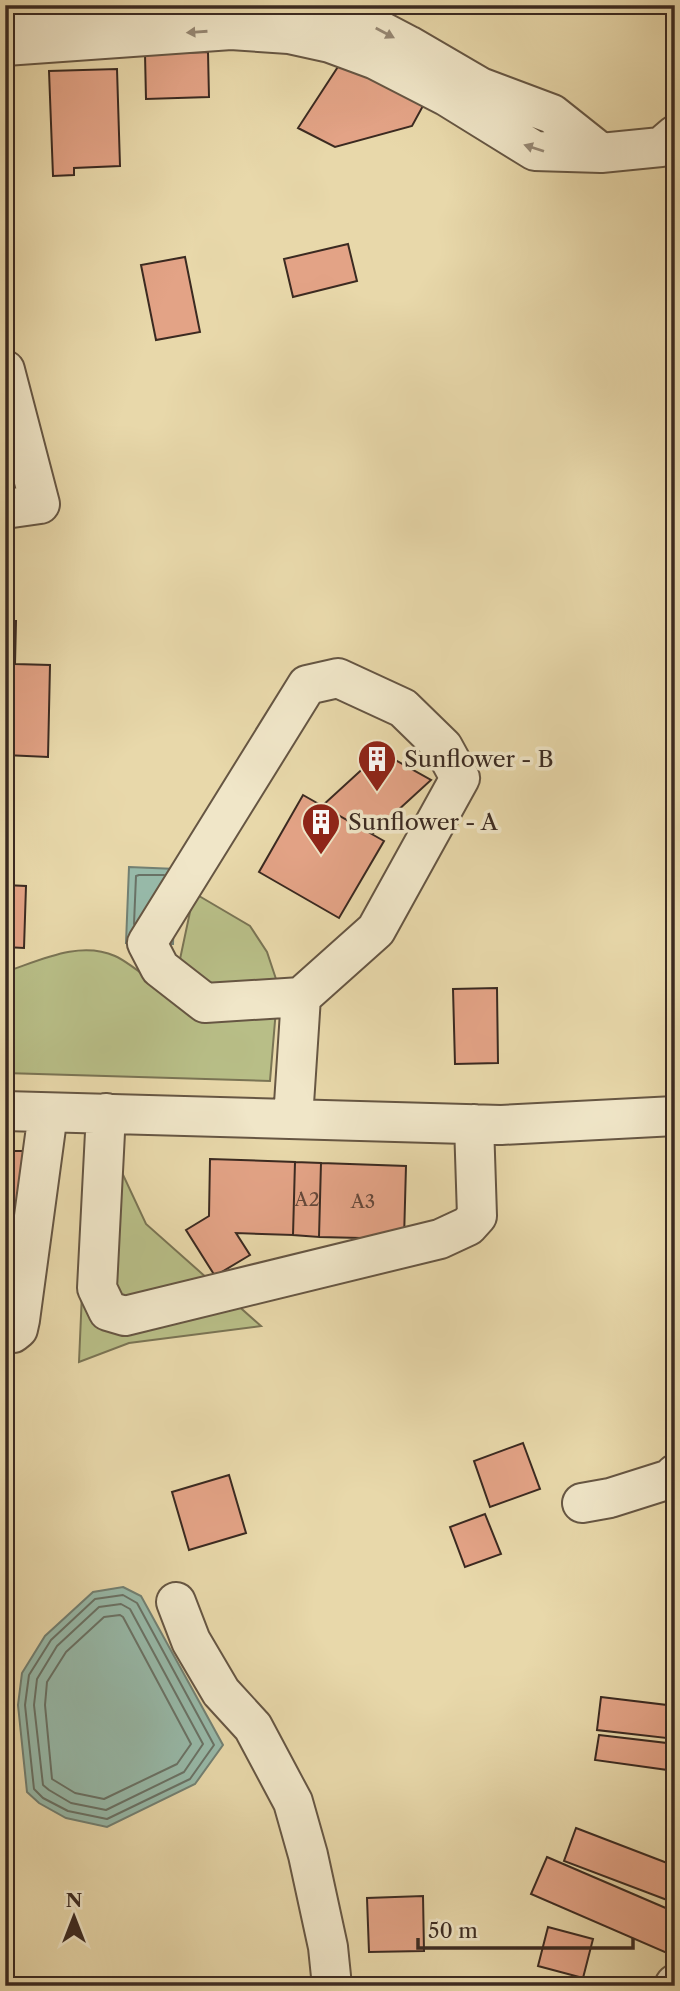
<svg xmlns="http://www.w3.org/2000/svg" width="680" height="1991" font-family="'Libre Caslon Text',serif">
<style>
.green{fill:#b8be87;stroke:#7a7454;stroke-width:2}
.water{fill:#97baaa;stroke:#728073;stroke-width:2}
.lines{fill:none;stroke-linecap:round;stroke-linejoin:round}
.shore{stroke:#697266;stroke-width:2}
.building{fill:#e3a386;stroke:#3b2a21;stroke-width:2}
.minor-casing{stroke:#665643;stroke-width:42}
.minor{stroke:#f0e6c8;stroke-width:38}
.oneway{fill:#968874}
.labels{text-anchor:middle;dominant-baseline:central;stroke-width:7;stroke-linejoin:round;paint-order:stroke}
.number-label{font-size:19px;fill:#65483a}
.poi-label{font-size:23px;fill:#3b2a21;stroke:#f0e6c8;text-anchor:start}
</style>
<rect width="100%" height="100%" fill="#e8d8aa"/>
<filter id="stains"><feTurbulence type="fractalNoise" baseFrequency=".00286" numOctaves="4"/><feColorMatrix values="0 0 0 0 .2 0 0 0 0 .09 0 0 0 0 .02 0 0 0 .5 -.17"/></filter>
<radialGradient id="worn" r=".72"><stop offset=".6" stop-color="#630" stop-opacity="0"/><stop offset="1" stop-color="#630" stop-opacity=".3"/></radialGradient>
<path class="green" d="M194,893L250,926L267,952L278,985L270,1081L5,1073V972C39,961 79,940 115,956C131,963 157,986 172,997Z
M89,1132L118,1164L146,1224L261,1326L129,1343L79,1362Z"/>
<path class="water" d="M129,867L176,869L173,944L126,943Z
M123,1587L141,1596L223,1745L195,1784L107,1827L66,1818L39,1803L27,1792L18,1705L22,1673L45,1636L93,1592Z"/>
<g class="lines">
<path class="shore" d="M134,924L136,876L139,875H164
M123,1595L137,1603L214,1745L190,1779L107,1819L68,1811L43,1798L34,1789L25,1705L29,1675L51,1640L95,1599Z
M121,1604L130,1609L203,1744L184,1772L106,1810L71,1803L49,1790L43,1785L34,1705L37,1679L57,1646L99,1607Z
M120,1615L123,1617L191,1744L177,1764L104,1799L75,1793L52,1779L45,1705L47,1682L66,1652L104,1617Z"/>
</g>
<path class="building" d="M208,52L209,97L146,99L145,54Z
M345,56L430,93L412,126L335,147L298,128Z
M117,69L120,166L74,168V175L53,176L49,71Z
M348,244L357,281L293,297L284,259Z
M185,257L200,332L156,340L141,265Z
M5,621H16L15,664L50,665L48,757L5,755Z
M381,752L431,780L372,834L322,806Z
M303,795L384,841L339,918L259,872Z
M5,885L26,886L24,948L5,947Z
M497,988L498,1063L455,1064L453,989Z
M5,1151H29L26,1237L5,1236Z
M210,1159L295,1162L293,1235L236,1233L250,1255L215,1276L186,1230L209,1216Z
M295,1162L321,1163L319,1237L293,1235Z
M321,1163L406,1166L404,1239L319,1237Z
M523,1443L540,1489L490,1507L474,1461Z
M229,1475L246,1533L189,1550L172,1492Z
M485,1514L501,1554L465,1567L450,1527Z
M601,1697L675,1706V1739L597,1730Z
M599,1735L675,1744V1771L595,1760Z
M576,1828L675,1866V1903L564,1861Z
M547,1857L675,1912V1935L667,1953L531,1894Z
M423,1896L424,1951L369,1952L367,1898Z
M548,1927L593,1939L583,1978L538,1966Z"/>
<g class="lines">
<defs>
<path id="minor" d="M273,5L343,11L408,45L480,87L552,114L601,153
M5,12L196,7
M5,46L231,30L289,34L330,43L376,60L446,96L535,151L601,153L661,147L675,135
M5,370L40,504L5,509
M5,1111L501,1125L675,1116
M106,1113L97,1288L108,1311L125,1316L440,1239L468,1226L477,1216L474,1124
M293,1119L301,997L376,930L460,778L443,747L403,708L338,678L307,685L147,943L160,968L205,1003L301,997
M5,1332L13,1333L18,1329L20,1320L48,1113
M582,1503L610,1498L670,1479L675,1474
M176,1602L191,1641L221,1692L253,1727L293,1802L308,1855L328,1947L332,1986
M674,1986L675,1984"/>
</defs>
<use href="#minor" class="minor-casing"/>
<use href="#minor" class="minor"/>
</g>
<defs><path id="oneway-solid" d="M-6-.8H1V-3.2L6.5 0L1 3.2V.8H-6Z" transform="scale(1.75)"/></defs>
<g class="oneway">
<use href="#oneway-solid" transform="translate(197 32) rotate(176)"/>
<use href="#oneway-solid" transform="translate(385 33) rotate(28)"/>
<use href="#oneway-solid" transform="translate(534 148) rotate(-162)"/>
</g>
<defs>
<symbol id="building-pin" viewBox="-11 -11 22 30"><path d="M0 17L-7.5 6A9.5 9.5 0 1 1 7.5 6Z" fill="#8f2418" stroke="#f0e6c8"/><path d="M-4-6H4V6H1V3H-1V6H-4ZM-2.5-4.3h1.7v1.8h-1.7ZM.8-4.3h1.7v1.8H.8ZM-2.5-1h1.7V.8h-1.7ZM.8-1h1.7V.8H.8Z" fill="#fff"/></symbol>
</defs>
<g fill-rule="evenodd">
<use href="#building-pin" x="355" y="737" width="44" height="60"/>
<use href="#building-pin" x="299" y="800" width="44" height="60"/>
</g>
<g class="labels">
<g class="number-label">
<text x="307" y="1199">A2</text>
<text x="363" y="1201">A3</text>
</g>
<g class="poi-label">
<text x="404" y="759">Sunflower - B</text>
<text x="348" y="822">Sunflower - A</text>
</g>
</g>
<rect width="680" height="1991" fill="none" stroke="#e8d8aa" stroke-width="28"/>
<rect x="7" y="7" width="666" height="1977" fill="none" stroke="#3b2a21" stroke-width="3.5"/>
<rect x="14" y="14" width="652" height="1963" fill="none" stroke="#3b2a21" stroke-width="2"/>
<g transform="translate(74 1917)" stroke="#f0e6c8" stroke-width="5" paint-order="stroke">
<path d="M0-5L12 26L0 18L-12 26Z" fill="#3b2a21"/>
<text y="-10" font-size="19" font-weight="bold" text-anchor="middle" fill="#3b2a21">N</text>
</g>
<path d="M418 1938v10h215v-10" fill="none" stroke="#3b2a21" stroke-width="3.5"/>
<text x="428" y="1938" font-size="21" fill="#3b2a21" stroke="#f0e6c8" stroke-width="5" paint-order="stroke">50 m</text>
<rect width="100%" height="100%" filter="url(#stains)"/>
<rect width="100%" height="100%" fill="url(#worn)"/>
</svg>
